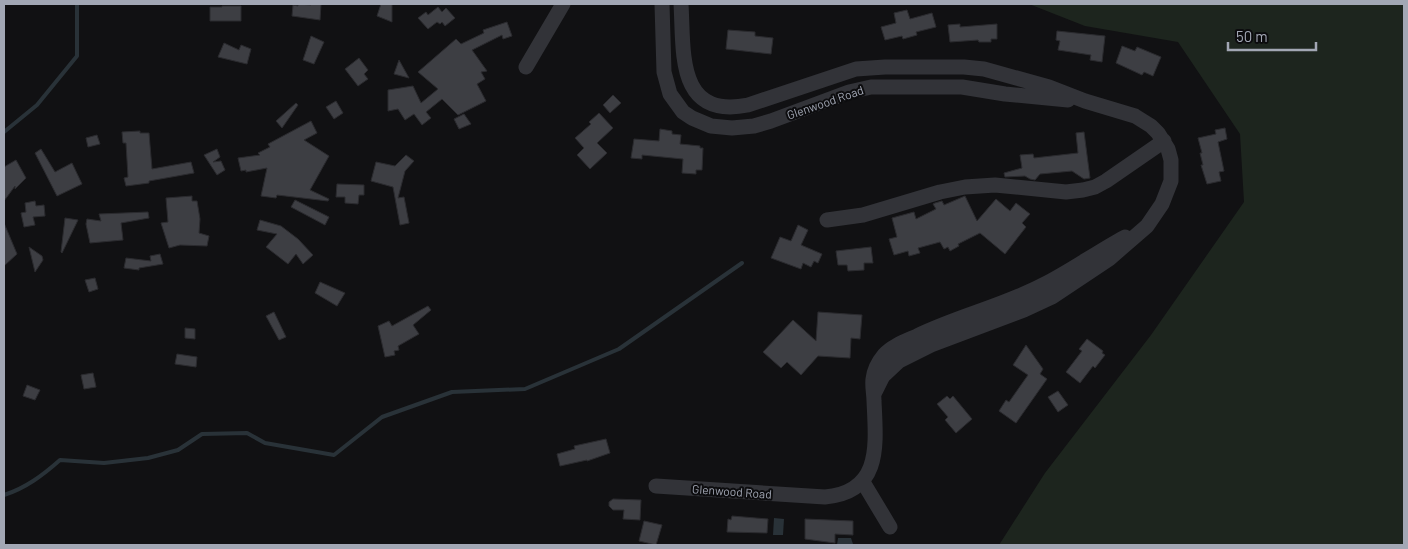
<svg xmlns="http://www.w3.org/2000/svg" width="1408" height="549" font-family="Barlow,sans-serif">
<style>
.green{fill:#1d251e}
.water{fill:#293238}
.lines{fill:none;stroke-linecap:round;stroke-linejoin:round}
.stream{stroke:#293238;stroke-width:4}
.building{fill:#3d3e43;stroke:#2b2b2f}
.minor{stroke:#323338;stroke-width:15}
.labels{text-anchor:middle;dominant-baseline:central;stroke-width:4;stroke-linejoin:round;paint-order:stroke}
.street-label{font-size:12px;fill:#a2a7b4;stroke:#0c0c0e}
</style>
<rect width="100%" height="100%" fill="#111113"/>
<path class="green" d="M1029,4H1404V545H999L1045,473L1151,335L1244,202L1240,134L1178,42L1085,26Z"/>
<path class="water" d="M774,518L784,519L783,535H773Z
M838,538H851L853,544L837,545Z"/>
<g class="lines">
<path class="stream" d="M4,132L37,105L77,56V4
M4,495C26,488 43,475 60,460L104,463L148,458L178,450L202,434L247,433L265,443L334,455L382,417L452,392L525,389L619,349L742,263"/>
</g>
<path class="building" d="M298,4L311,5V4H321L320,20L292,16L293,5L298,6Z
M381,4H392V22L377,16Z
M222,6H241V21H210V7H222Z
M438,7L442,12L446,8L455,18L445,26L442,22L440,24L437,22L428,29L418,18L426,12L428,15Z
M907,10L910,19L932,13L936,27L916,32L917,35L903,39L902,36L885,40L881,27L896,23L894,13Z
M507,22L512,36L503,39L502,35L472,50L487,71L481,72L485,79L477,84L486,101L458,115L442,99L426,112L431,118L422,125L414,114L405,120L398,109L388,111V90L413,86L421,103L438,89L418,72L456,39L461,44L484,33L483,30Z
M960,24V27L997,24V39H991V42H979L978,40L950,42L948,25Z
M728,30L755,32V36L773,38L771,54L726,49Z
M1057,31L1105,36L1102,62L1090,60L1091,55L1058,50L1060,41L1056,40Z
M311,36L324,42L314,64L303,60Z
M224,43L239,50L241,45L251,49L247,64L218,57Z
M1122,46L1135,51L1137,47L1161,57L1153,76L1144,72L1142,75L1116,63Z
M359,58L368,70L364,74L368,79L358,86L345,69Z
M399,60L409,78L394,74Z
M613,95L621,103L610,113L603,105Z
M336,101L343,113L334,119L326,107Z
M296,103L298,105L282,128L276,121Z
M599,113L613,128L597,143L607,153L590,169L577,155L584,148L575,138L591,124L589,122Z
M464,114L471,124L459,129L454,119Z
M311,121L317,133L304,140L329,156L310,190L329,199L328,201L277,195L276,198L261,196L267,168L246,172V170L241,171L238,158L260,155L258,153L270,147L268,144Z
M1225,128L1227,139L1218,142L1224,171L1219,172L1221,181L1207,184L1201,165H1203L1200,153H1202L1198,138L1216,134L1215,130Z
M660,129L672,131V134L681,135L680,144L700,146V148H703L702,170H696V174L682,173L683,159L642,155V159L631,158L634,139L659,141Z
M140,131V133H149L152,169L191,162L194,173L149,181V183L126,186L124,178L128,177L126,143H123L122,132Z
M1084,132L1090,178L1084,179L1072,171L1040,174L1035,180L1030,179L1025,176L1005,177L1004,173L1022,168L1020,155L1033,154L1034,158L1078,153L1076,133Z
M97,135L100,144L88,147L86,138Z
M41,149L55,172L72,163L82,184L57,196L35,153Z
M217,149L220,157L213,162L221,161L225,170L217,175L204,155Z
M406,155L414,161L405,171L398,198L404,197L409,223L400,225L393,187L371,181L376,162L395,166Z
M16,160L26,178L15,189V186L4,201V167Z
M337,184L364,185V195H359L358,204L345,203V197H336Z
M192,196V201H197L200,219L199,233L209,236L207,246L180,245L169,248L161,223L168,222L166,198Z
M965,196L977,221L996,199L1010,211L1016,203L1030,214L1022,223L1026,227L1005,254L980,233L958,244L959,246L950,251L948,247L944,249L940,242L918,248L920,253L909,256L908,251L894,255L889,239L897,237L892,218L914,212L916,219L936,209L933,204L935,203L942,201L944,205Z
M295,200L329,217L325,225L291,207Z
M35,201L36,206L44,205L45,216L33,217L35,225L24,227L21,213L26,212L25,203Z
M148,212L149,218L121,223L123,240L90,243L86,224L87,219L101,221L99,214Z
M65,218L78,220L62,253L61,252Z
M260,220L281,226L298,239L313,255L303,264L296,254L288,264L266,247L277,234L257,230Z
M4,223L17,254L4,266Z
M798,225L808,230L801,245L822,254L818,263L814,261L811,267L803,263L801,269L771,258L780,237L791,241Z
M29,247L42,256L43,260L35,272Z
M871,247L873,263H864V270L848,271L847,265H838L836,251Z
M160,254L163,264L139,268V270L124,268L126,258L151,261L150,256Z
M95,278L98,289L89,292L85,280Z
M320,282L345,293L337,306L315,293Z
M428,306L431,310L413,325L419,334L398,346L399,350L394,351L395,355L385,357L378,326L389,321L392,326Z
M274,312L286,337L279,340L266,316Z
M818,312L862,315L860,339L851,338L850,358L818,356L801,375L787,362L781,368L763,352L793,320L816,341Z
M185,328L195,329V339L185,338Z
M1087,339L1103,351L1102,353L1105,355L1095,368L1093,366L1080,383L1066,372L1082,351L1079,349Z
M1026,345L1043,369L1040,374L1047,379L1016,423L999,411L1006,400L1009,402L1028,375L1013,365Z
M177,354L197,357L196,367L175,364Z
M93,373L96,387L84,389L81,375Z
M27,385L40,390L35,400L23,396Z
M1058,391L1068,405L1058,412L1048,397Z
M947,396L950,399L953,396L972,419L956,433L945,420L948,417L937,404Z
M606,439L610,453L587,461V460L560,466L557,454L575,449L574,446Z
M613,499L641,500L640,520L623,519L624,510H613L609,506V502Z
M732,516L768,519L767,533L727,532L728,519L731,520Z
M805,519L853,521V535L835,534V543L805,539Z
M644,521L662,525L656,545L639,541Z"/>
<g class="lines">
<path class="minor" d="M662,4L664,72L670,94L683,112L692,118L711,126L732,128L754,126L771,121L849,92L871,87H962L1005,94L1068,100
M681,4C684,52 676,119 748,105L856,69L885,67H964L984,69L1049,87L1085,101L1135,116L1151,126L1158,133L1168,149L1171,160V181L1162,204L1147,226L1109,259L1052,297L1024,310L931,345L899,361L883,376L874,394
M526,67L563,4
M827,220L863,215L940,192L965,187L995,185L1066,192L1083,190L1095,187L1106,181L1164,141
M863,482L890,527
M656,486L825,497C882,492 876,445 874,401C874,394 872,386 873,379C874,370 879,361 884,355C892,346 906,341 917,336C958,316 1003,306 1043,285C1071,271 1097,252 1125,237"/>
</g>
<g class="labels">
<g class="street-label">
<text transform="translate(825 102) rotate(-19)">Glenwood Road</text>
<text transform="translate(732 491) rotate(4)">Glenwood Road</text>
</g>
</g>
<rect width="1408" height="549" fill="none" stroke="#a2a7b4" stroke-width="10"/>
<path d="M1228 42v8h88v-8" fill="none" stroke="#a2a7b4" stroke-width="2.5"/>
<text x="1236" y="42" font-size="15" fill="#a2a7b4" stroke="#0c0c0e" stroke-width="4" paint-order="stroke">50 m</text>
</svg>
